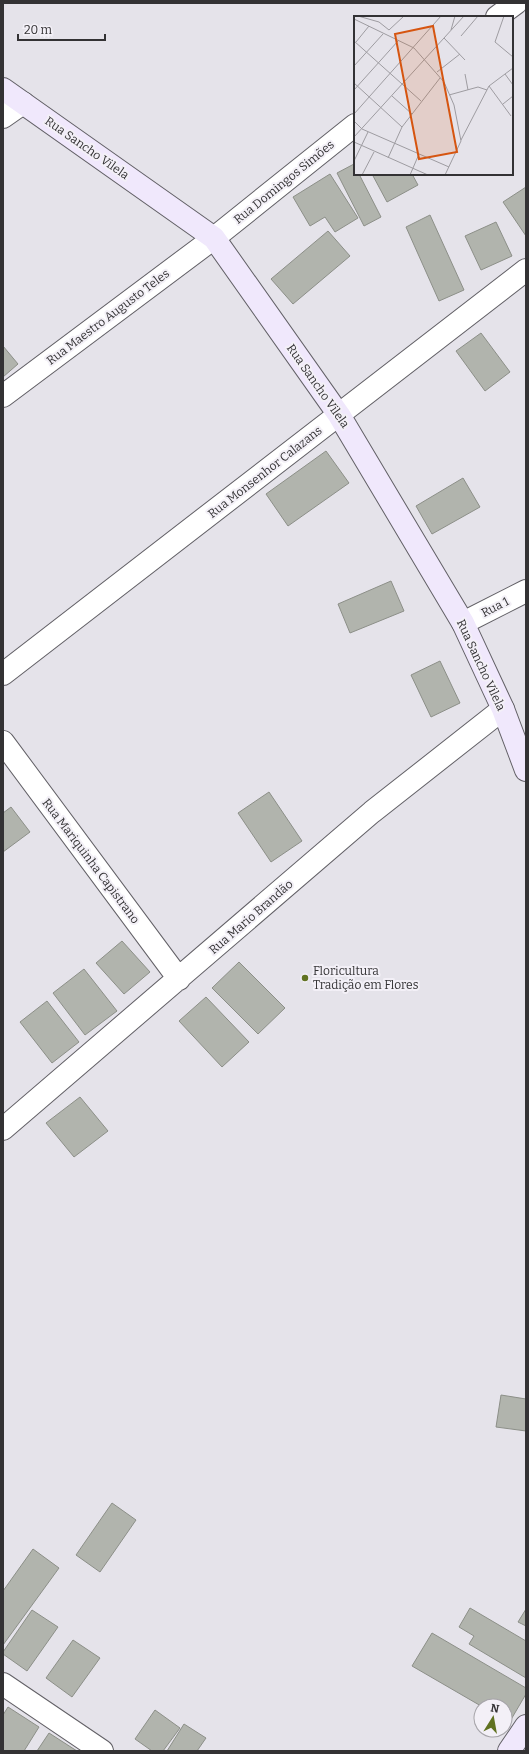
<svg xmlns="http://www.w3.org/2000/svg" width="529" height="1754" font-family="Bitter,serif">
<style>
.building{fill:#b1b4ad;stroke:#8c8f88}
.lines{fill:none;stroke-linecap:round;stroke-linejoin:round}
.minor-casing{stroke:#626066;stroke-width:24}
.secondary-casing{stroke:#626066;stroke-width:24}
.minor{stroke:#fff;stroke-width:22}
.secondary{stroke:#f0e8fc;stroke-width:22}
.poi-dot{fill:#607221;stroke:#f3f0f7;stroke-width:1.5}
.labels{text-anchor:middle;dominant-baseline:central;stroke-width:4;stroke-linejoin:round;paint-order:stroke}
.street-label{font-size:12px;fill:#333234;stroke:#f3f0f7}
.poi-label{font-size:12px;fill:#333234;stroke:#f3f0f7;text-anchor:start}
.inset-road{fill:none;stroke:#9e9ca1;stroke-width:1}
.view{fill:#d65510;fill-opacity:0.15;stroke:#d65510;stroke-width:2}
.inset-edge{fill:none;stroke:#333234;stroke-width:2}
</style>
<rect width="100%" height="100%" fill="#e5e3ea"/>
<path class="building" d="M354,164L355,174H359L381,217L364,226L337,173Z
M330,174L358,218L335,232L325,217L310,226L293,197Z
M372,174H412L418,185L387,202Z
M526,187V236L503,202Z
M430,215L464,290L439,301L406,227Z
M496,222L512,256L481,270L465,236Z
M328,231L350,256L293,304L271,279Z
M481,333L510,372L485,391L456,351Z
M3,346L18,364L3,377Z
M326,451L349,483L288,526L266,494Z
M463,478L480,507L432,534L416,506Z
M391,581L404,611L350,633L338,604Z
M440,661L460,703L431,717L411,675Z
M269,792L302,841L271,862L238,813Z
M11,807L30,832L3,852V813Z
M122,941L150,972L124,994L96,963Z
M239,962L285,1008L258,1034L212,988Z
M84,969L117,1011L85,1035L53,993Z
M206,997L249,1042L222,1067L179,1021Z
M47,1001L79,1042L52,1063L20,1022Z
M80,1097L108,1131L74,1157L46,1123Z
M501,1395L526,1399V1431L496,1427Z
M112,1503L136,1520L100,1572L76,1555Z
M33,1549L59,1568L3,1645V1591Z
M470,1608L526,1641V1678L469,1644L474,1636L459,1627Z
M526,1609V1626L518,1622Z
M32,1610L58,1627L27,1671L3,1654V1652Z
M432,1633L526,1688V1694L509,1723L505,1720V1706H481L412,1666Z
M73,1640L100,1658L72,1697L46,1678Z
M8,1707L39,1727L24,1751H3V1715Z
M155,1710L180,1728L163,1751H152L135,1739Z
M184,1724L206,1738L197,1751H167Z
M49,1733L77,1751H37Z"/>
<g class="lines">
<defs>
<path id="minor" d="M497,17L516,3
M3,117L23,103
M3,396L214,238L355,125
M463,623L526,591
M3,674L526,270
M3,742L179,979
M3,1129L372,812L503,709
M3,1684L102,1751"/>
<path id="secondary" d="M3,89L214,238L339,415L463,623L503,709L526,770
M509,1751L526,1726"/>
</defs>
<use href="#minor" class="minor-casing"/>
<use href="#secondary" class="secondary-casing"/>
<use href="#minor" class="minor"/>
<use href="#secondary" class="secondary"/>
</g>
<circle class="poi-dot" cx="305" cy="978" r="4"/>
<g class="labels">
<g class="street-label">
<text transform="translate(87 148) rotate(35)">Rua Sancho Vilela</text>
<text transform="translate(284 182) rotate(-39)">Rua Domingos Simões</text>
<text transform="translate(108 317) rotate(-37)">Rua Maestro Augusto Teles</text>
<text transform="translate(318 386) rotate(55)">Rua Sancho Vilela</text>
<text transform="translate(265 472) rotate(-38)">Rua Monsenhor Calazans</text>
<text transform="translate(495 607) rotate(-27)">Rua 1</text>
<text transform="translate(481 665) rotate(65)">Rua Sancho Vilela</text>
<text transform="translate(91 861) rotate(53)">Rua Mariquinha Capistrano</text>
<text transform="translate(251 917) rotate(-41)">Rua Mario Brandão</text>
</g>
<g class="poi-label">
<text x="313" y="971">Floricultura<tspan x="313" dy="14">Tradição em Flores</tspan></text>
</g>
</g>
<g transform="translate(354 16)">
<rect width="159" height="159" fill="#e5e3ea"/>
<path class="inset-road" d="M4,0L25,6L35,14L50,0M150,0L141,26L159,41M0,3L60,32L90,66L100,89L107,125L91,159M97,14L101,0M107,20L124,0M90,22L111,44M0,25L67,85M2,26L15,10M0,50L29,18M83,56L106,38M111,58L114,74M151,58L159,69M0,67L48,111M135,70L157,100M0,74L44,25M95,79L124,71L133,74M38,80L58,98M149,88L159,80M0,98L87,0M0,105L8,113L95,151M0,121L110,0M107,124L135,70L159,52M0,126L74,159M34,142L48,111L86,62M0,145L14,116M8,159L20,136M56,159L65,138"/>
<path class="view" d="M79,10L103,136L65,143L41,18Z"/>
<rect width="159" height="159" class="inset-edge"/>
</g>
<rect width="529" height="1754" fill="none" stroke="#333234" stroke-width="8"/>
<g transform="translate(493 1718) rotate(11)"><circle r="19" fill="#f3f0f7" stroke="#a6a4a9"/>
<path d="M0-3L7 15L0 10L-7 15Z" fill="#607221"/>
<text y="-6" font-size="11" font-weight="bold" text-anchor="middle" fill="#333234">N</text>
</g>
<path d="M18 34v6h87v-6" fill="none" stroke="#333234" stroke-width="2"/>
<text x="24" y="34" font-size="12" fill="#333234" stroke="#f3f0f7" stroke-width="3" paint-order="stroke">20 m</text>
</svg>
